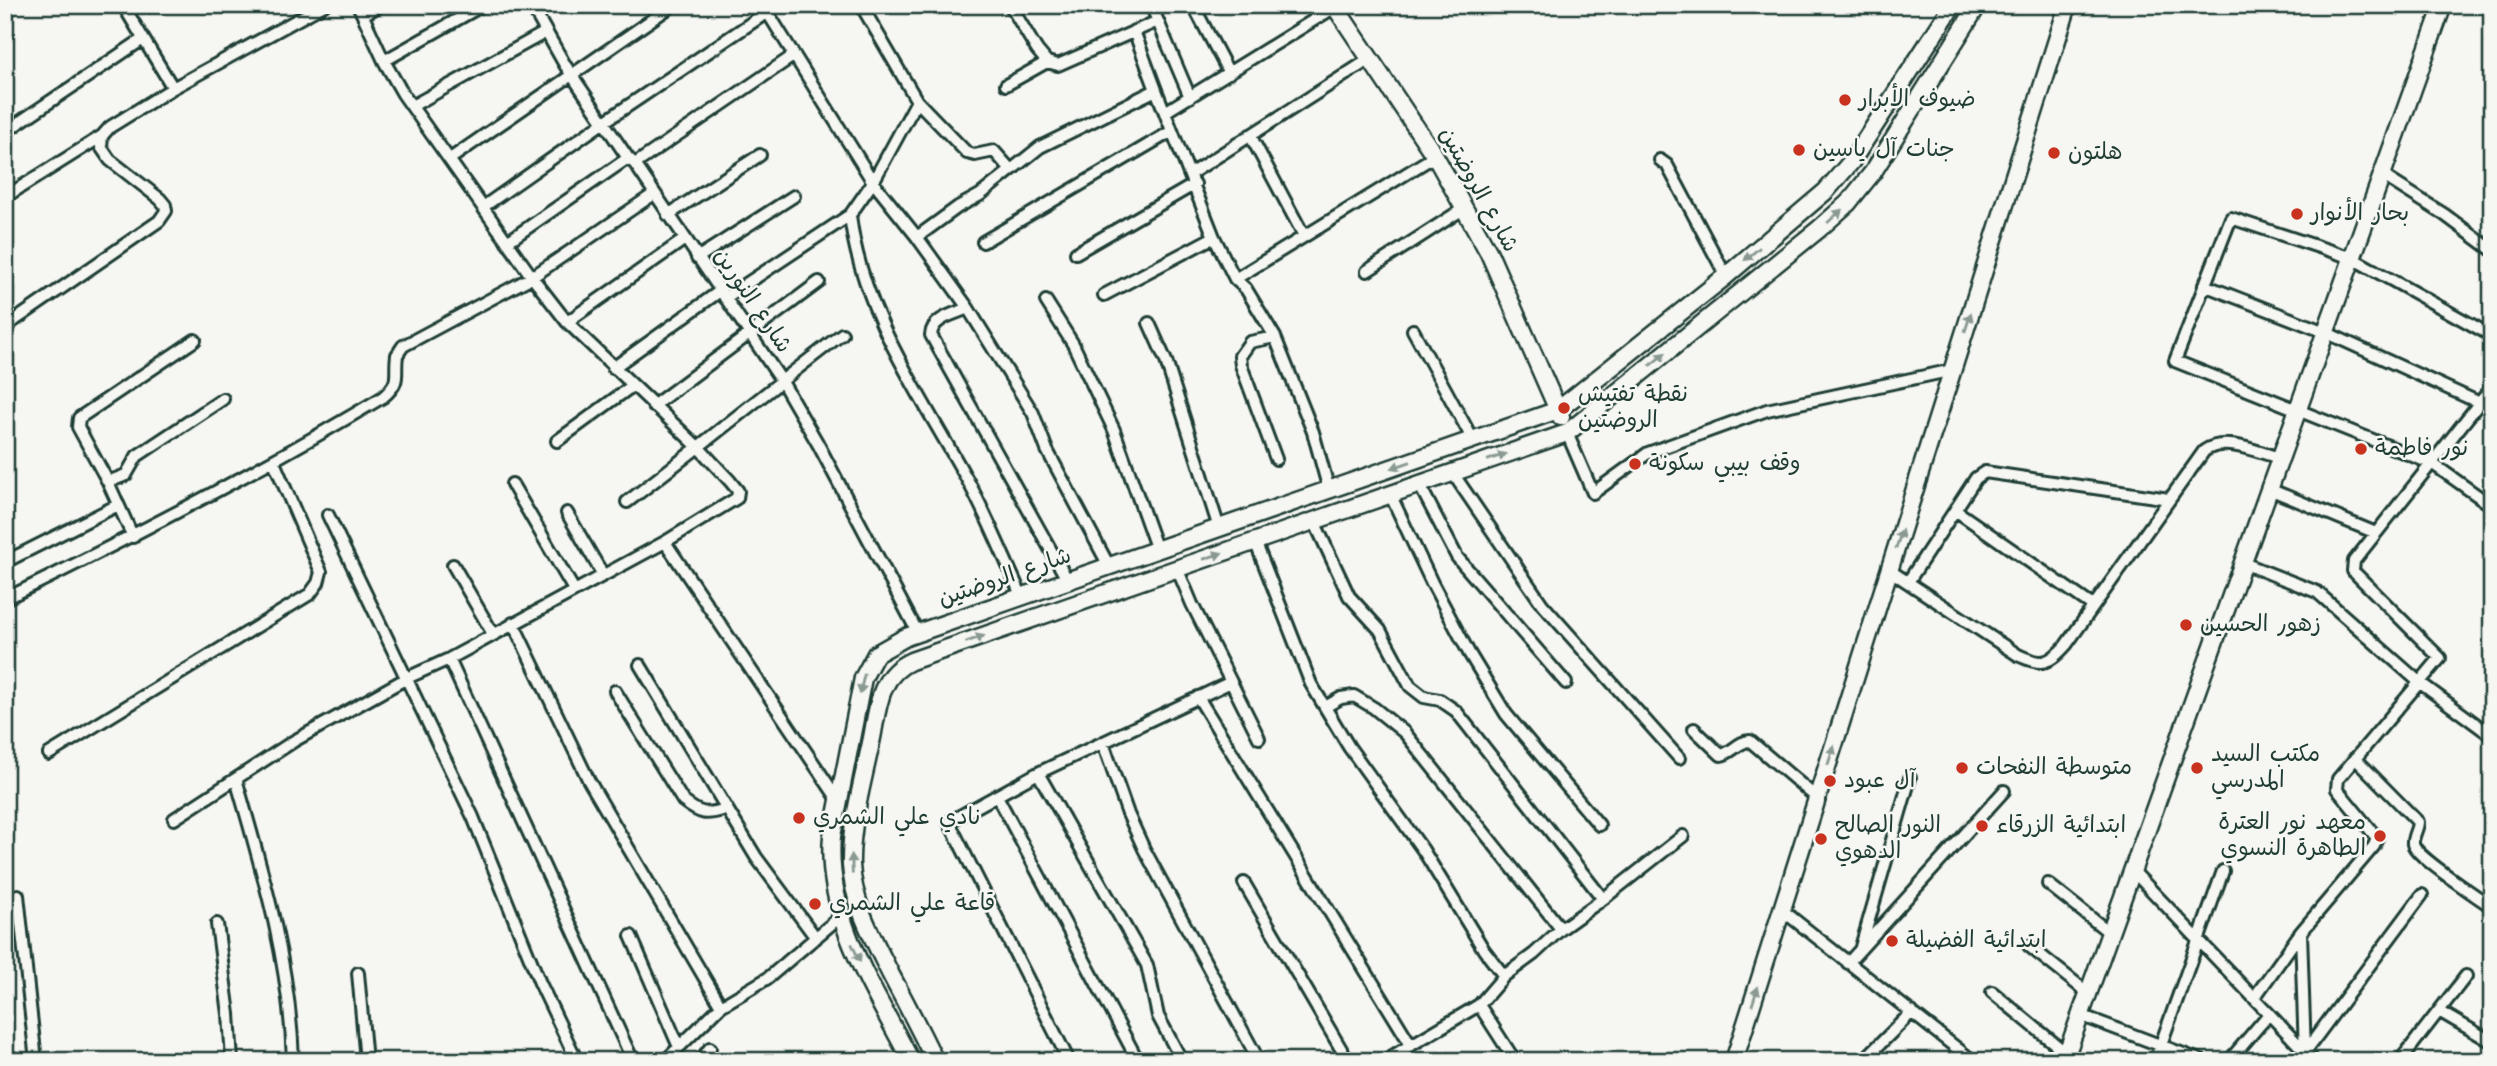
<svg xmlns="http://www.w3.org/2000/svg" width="2497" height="1066" font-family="Kalam,'Playpen Sans Arabic',sans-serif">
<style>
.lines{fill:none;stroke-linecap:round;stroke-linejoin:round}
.street-casing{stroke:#1f3d34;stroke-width:16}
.secondary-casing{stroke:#1f3d34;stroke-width:21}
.street{stroke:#f6f6f2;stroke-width:10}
.secondary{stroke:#f6f6f2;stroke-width:16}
.oneway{fill:#8a9a93}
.poi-dot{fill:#c8321e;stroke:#f6f6f2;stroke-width:2.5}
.labels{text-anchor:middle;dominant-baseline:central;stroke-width:5;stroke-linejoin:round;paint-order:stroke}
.poi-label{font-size:23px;fill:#1f3d34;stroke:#f6f6f2;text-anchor:start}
.street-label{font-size:23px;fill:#1f3d34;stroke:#f6f6f2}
</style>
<rect width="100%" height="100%" fill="#f6f6f2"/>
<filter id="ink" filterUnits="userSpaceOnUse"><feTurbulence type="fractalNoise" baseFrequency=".0143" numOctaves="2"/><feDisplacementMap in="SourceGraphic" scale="14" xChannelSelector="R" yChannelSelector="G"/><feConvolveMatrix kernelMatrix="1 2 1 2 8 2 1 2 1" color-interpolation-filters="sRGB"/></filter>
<g filter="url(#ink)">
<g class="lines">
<defs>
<path id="street" d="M123,5L173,88
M531,5L565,65L628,158L635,164L781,380L818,444L918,633
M763,5L873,182L917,237L968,308L1033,413L1047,450L1109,566
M861,5L917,101
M1010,5L1037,50L1047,62L1058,65L1158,21
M1151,5L1190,97
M1193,5L1229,73
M363,15L380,5
M1134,31L1156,90
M384,61L483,5
M1006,85L1047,62
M412,106L546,32
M1165,112L1335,7
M5,132L143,39
M1250,135L1304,236
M450,159L673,5
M1660,160L1667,165L1726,276
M635,164L793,56
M1190,174L1370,59
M2382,175L2445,215L2492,250
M5,197L102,136
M483,207L604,122L766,13
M668,215L760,155
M850,215C861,312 922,397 968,481C988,518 1004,558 1022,597
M917,237L958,207L980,195L1040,147L1156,90L1214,237L1235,279L1246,289L1275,337L1313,432L1329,490
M507,242L628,158
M983,242L1172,131
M1076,253L1195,184
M697,258L794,196
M1367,271L1463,209
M1235,279L1435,156
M2204,285L2325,332L2480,403
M1104,295L1214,237
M725,298L850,215L873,182L917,101L967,153L975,155L994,151L1010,169
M1046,301L1073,344L1114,430L1157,550
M968,308C955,314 932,318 931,335L1068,581
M567,322L685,239
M1149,323L1166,361L1219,528
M5,327L159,221L166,211L165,205L160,199L110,160L101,147L102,136L110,127L173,88L324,5
M1413,330L1473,440
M2492,336L2352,258L2231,218L2175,361L2433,464L2492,506
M1275,337L1250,342L1240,356L1241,365L1276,459
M613,368L720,291
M653,406L819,282
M1567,433L1593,493L1648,453L1767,410L1953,370
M557,441L632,386
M1452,472L1542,604L1679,758
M108,482L126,475L137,456L223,399
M512,484L574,590
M1419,484L1457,557L1566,683
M2269,489L2376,533
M1390,494L1432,583L1469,653L1506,714L1599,825
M627,502C700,447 770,389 842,334
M1955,510L2093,606
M567,513L603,575
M328,515L473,817L540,983L577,1061
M1314,521L1349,596L1380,630L1410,686L1424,697L1440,700L1456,711L1603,899
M133,537L108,482L78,427L79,418L195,340
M1255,541L1311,684L1349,747L1423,850L1484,950L1504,976
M665,542L839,801
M5,562L118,505
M2243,563L2317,592L2419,682L2492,736
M453,565L493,634
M1177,568L1192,604L1259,738
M1889,570L2018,655C2042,666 2048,665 2066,645L2204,451C2225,436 2257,452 2280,458
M1908,582L1976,478L1985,472L2169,499
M5,599C134,536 260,471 383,397C402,381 394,376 397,355L403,346L532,277L654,194
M513,623L589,781L721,1006
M449,659L633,1061
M640,665L756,857L816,938
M615,691L683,801C701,815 705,815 727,809
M1198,697L1411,1045
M1325,707L1341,698L1354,696L1374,708L1405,733L1561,929
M1694,729L1721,755C1732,753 1739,741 1750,741L1817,798
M1103,743L1128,814L1144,849L1259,1061
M49,754L310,594L318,583L321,572L274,462
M2355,758L2418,822C2418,829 2412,837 2413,844C2414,855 2479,898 2492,907
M1038,773L1147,965L1158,1016L1182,1061
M236,779C263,873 290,962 293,1061
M997,796L1138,1061
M174,819L294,741L407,678L449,659L665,542L737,498L738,491L730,481L699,448L567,322L532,277L403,94L384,61L358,5
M2132,870L2314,1061
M1244,883L1348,1061
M2048,884L2110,933
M18,895L36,1061
M1782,910L1973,1061
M217,924L229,1014L232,1061
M2301,932L2305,1054
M631,936L679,1047
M2029,946L2088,993
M1861,947L1910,778
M1848,963L2004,791
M358,973L366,1061
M1992,992L2066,1053
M2254,998L2301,932L2374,846L2377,838L2337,789L2338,779L2440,658L2353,571L2354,561L2492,387
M1479,1005L1515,1061
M2439,1011L2492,1042
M2080,1015L2202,1061
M2305,1052L2422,895
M665,1061L721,1006L768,978L841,916
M700,1061L710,1048
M1069,1061L949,822L1038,773L1231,682
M1384,1061L1479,1005L1504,976L1534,954L1561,929L1603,899L1683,836
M1863,1061L1912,1012
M2155,1061L2223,871
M2229,1061L2269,1014
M2400,1061L2466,976"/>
<path id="secondary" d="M1334,5L1435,156L1489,253L1561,417
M5,1059L14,1061
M911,1061C875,991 825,918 832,836L863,678L876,654L906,637L1558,410L1726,276L1826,191L1851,162L1953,5
M935,1061C921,1032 906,1003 891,975C874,940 853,904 851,865C850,825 864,777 872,738C878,707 879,675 911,661L1567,433L1819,229L1848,203L1873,172L1978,5
M1734,1061L2068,5
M2064,1061L2443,5"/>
</defs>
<use href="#street" class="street-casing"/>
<use href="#secondary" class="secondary-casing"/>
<use href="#street" class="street"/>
<use href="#secondary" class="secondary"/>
</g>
<defs><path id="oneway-solid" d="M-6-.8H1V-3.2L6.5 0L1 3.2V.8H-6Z" transform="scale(1.75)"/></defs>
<g class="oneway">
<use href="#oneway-solid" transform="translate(1835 216) rotate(-42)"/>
<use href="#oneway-solid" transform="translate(1752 254) rotate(140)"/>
<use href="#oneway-solid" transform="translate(1968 322) rotate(-72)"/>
<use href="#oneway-solid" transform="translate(1658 359) rotate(-39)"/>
<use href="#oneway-solid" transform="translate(1497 457) rotate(-19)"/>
<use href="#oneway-solid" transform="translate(1401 465) rotate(161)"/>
<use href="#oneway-solid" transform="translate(1899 539) rotate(-72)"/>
<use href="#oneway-solid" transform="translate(1213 556) rotate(-19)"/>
<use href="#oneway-solid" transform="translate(975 639) rotate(-19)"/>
<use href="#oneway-solid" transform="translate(862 684) rotate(103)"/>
<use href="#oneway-solid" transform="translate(1831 755) rotate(-72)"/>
<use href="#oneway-solid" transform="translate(852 864) rotate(-92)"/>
<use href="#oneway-solid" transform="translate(856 953) rotate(65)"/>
<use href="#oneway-solid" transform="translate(1755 996) rotate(-72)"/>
</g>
</g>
<g class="poi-dot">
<circle cx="1845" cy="100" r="7"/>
<circle cx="1799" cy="150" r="7"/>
<circle cx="2054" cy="153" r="7"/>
<circle cx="2297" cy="214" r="7"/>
<circle cx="1564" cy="408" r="7"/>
<circle cx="2361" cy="449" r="7"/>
<circle cx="1635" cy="464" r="7"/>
<circle cx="2186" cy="625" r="7"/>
<circle cx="1962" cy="768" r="7"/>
<circle cx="2197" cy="768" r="7"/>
<circle cx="1830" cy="781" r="7"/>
<circle cx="799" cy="818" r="7"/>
<circle cx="1982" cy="826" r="7"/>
<circle cx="2380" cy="836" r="7"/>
<circle cx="1821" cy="839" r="7"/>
<circle cx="815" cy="904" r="7"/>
<circle cx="1892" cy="941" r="7"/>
</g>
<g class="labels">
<g class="poi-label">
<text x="1859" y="100">ضيوف الأبرار</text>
<text x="1813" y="150">جنات آل ياسين</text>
<text x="2068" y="153">هلتون</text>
<text x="2311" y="214">بحار الأنوار</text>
<text x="1578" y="395">نقطة تفتيش<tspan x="1578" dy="26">الروضتين</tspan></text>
<text x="2375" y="449">نور فاطمة</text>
<text x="1649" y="464">وقف بيبي سكونة</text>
<text x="2200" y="625">زهور الحسين</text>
<text x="2211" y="755">مكتب السيد<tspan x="2211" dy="26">المدرسي</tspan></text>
<text x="1976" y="768">متوسطة النفحات</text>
<text x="1844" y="781">آل عبود</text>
<text x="813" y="818">نادي علي الشمري</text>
<text x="2366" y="823" text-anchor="end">معهد نور العترة<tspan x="2366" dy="26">الطاهرة النسوي</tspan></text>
<text x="1835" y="826">النور الصالح<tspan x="1835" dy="26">الدهوي</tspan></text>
<text x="1996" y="826">ابتدائية الزرقاء</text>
<text x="829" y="904">قاعة علي الشمري</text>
<text x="1906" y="941">ابتدائية الفضيلة</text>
</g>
<g class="street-label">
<text transform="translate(1478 190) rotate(61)">شارع الروضتين</text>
<text transform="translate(752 301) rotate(56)">شارع النورين</text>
<text transform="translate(1005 578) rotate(-19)">شارع الروضتين</text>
</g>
</g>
<rect width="2497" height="1066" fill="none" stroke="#f6f6f2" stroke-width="28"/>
<rect x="14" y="14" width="2469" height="1038" fill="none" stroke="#1f3d34" stroke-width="2.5" filter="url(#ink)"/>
</svg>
